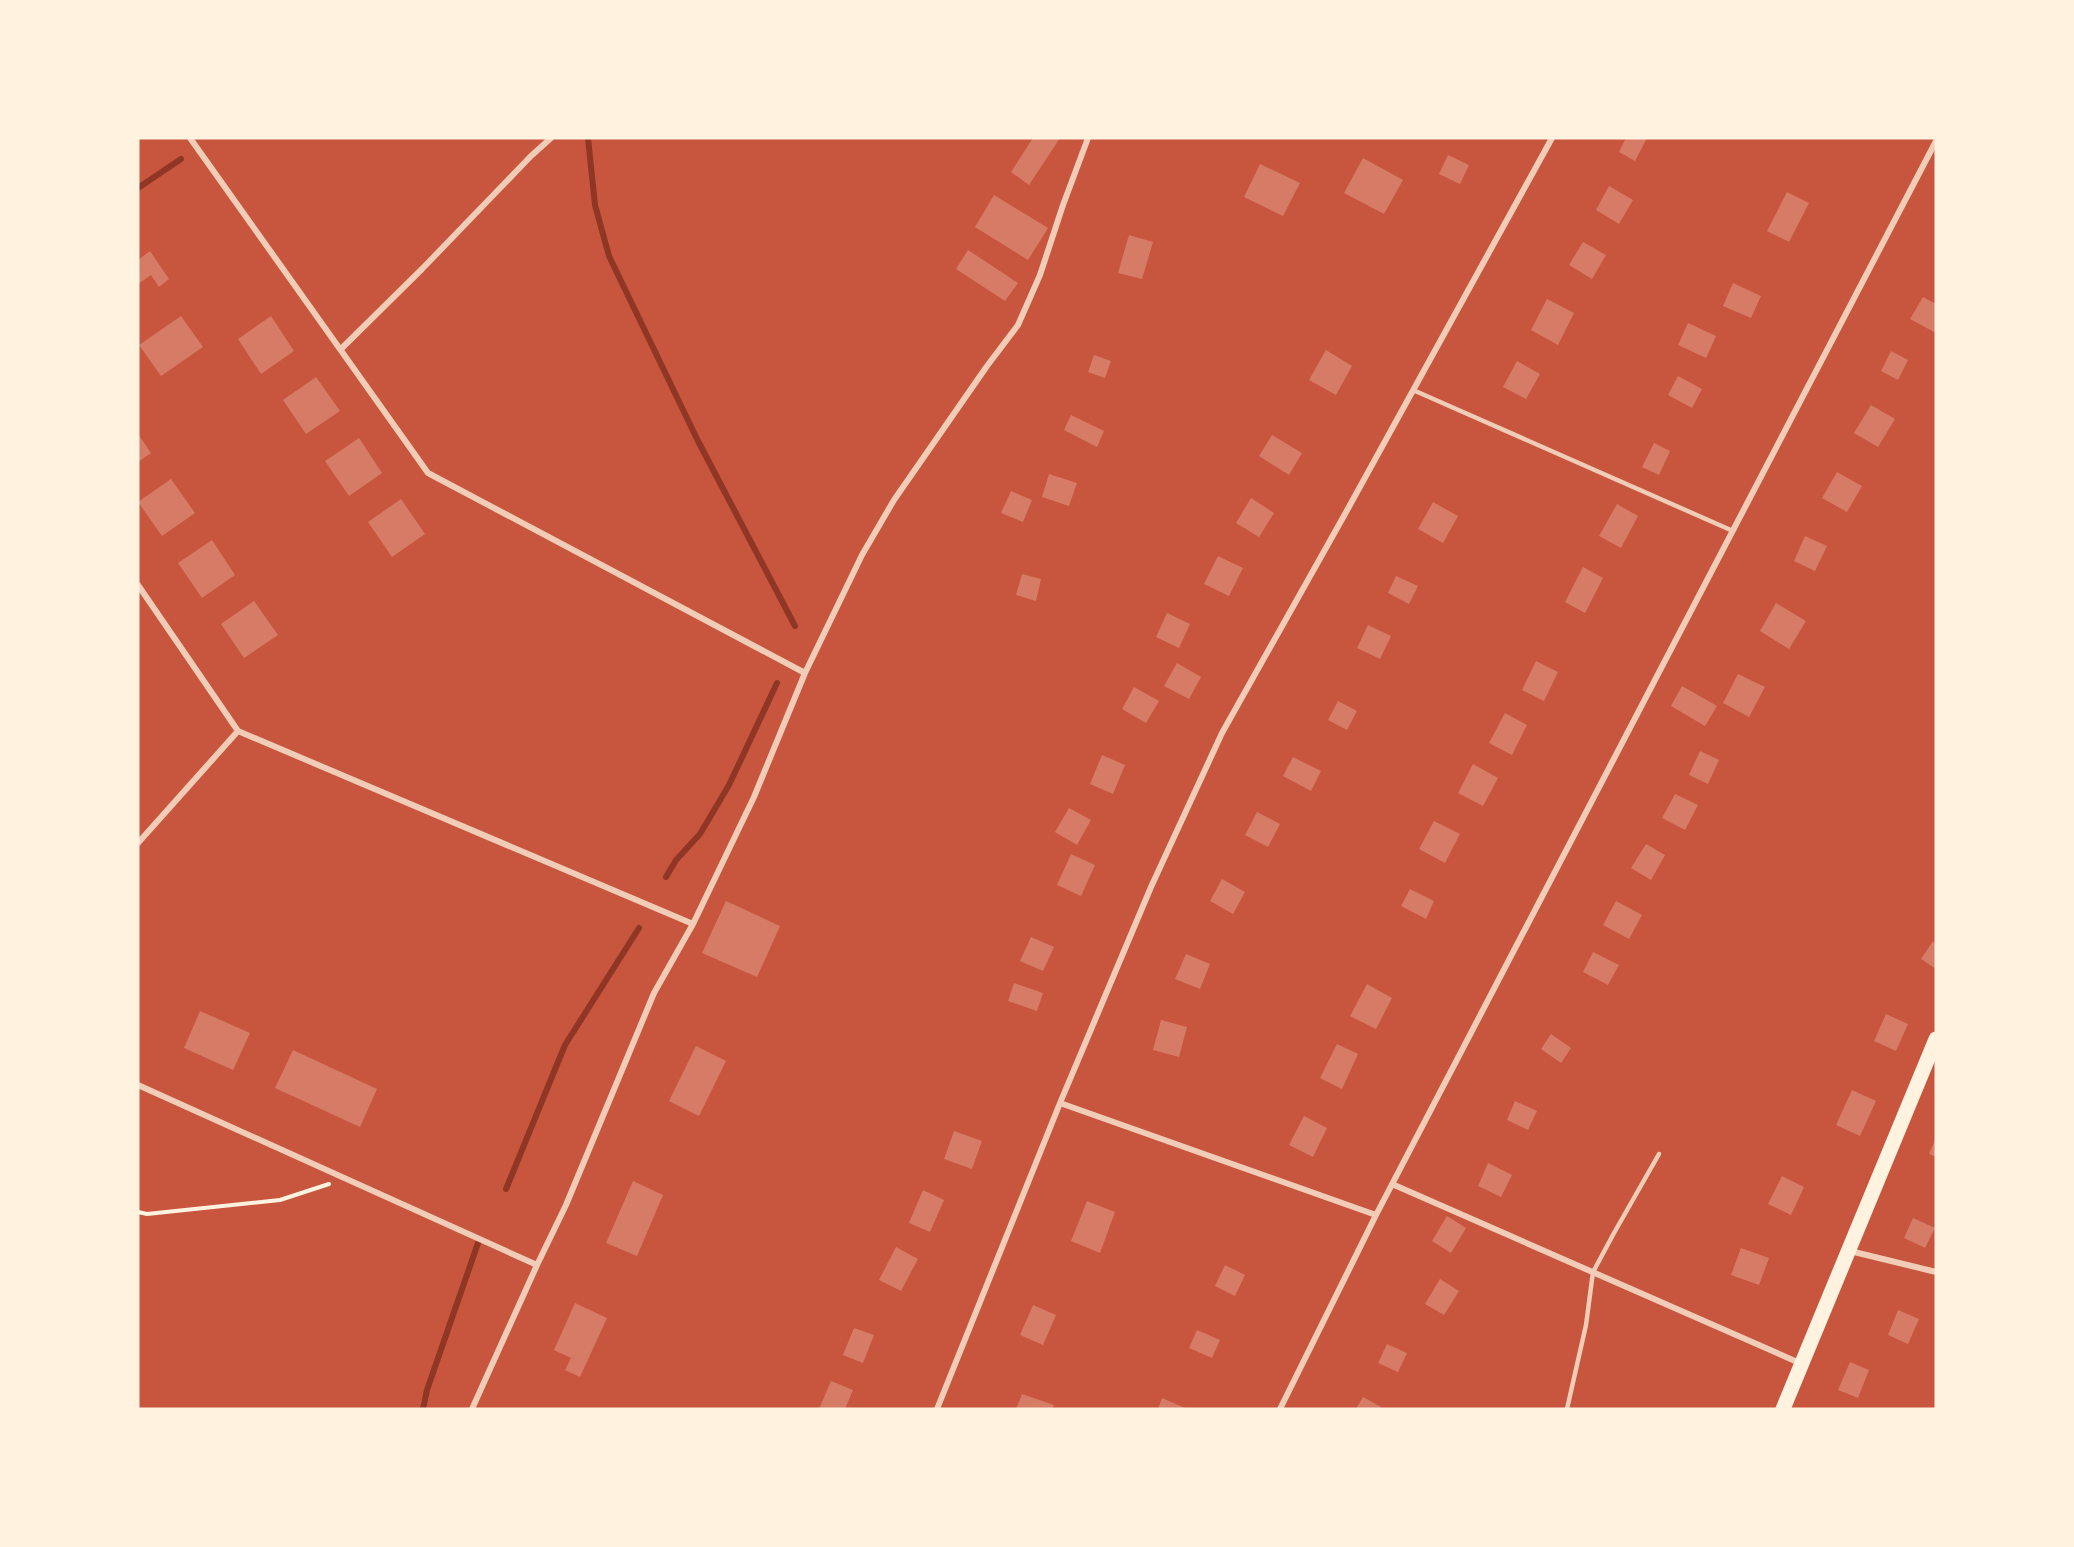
<svg xmlns="http://www.w3.org/2000/svg" width="2074" height="1547" font-family="'Golos Text',sans-serif">
<style>
.lines{fill:none;stroke-linecap:round;stroke-linejoin:round}
.stream{stroke:#8f3625;stroke-width:6}
.building{fill:#d67c66}
.path{stroke:#fff3e0;stroke-width:4}
.service{stroke:#f1ccb7;stroke-width:4.5}
.minor{stroke:#f1ccb7;stroke-width:6}
.primary{stroke:#fff3e0;stroke-width:15}
</style>
<rect width="100%" height="100%" fill="#c8553d"/>
<g class="lines">
<path class="stream" d="M588,138L595,205L609,256L698,441L795,626
M138,188L181,159
M666,877L676,860L700,834L729,785L777,683
M506,1189L565,1045L639,928
M423,1409L427,1390L478,1243"/>
</g>
<path class="building" d="M1033,138H1060L1029,185L1011,172Z
M1626,138H1647L1635,161L1619,152Z
M1448,155L1469,165L1460,184L1439,174Z
M1363,158L1403,180L1384,214L1344,193Z
M1260,164L1300,183L1283,216L1244,197Z
M1609,186L1633,200L1619,224L1596,210Z
M1787,192L1809,203L1789,242L1767,231Z
M994,195L1048,228L1028,260L975,227Z
M1129,235L1153,242L1142,279L1118,273Z
M1583,242L1606,255L1592,279L1569,265Z
M968,250L1018,283L1005,301L956,269Z
M150,251L169,279L159,287L151,275L138,284V260Z
M1733,283L1761,296L1751,318L1723,306Z
M1923,297L1936,304V333L1910,319Z
M1547,299L1574,313L1558,345L1531,330Z
M181,316L203,347L161,376L139,345Z
M271,316L294,351L261,374L238,339Z
M1688,323L1716,336L1706,358L1678,345Z
M1326,350L1352,366L1336,395L1309,380Z
M1891,351L1908,360L1898,380L1881,371Z
M1094,355L1111,361L1105,378L1088,372Z
M1517,361L1540,374L1526,399L1503,387Z
M1678,376L1702,389L1692,408L1668,395Z
M316,377L340,411L306,434L283,400Z
M1871,405L1895,419L1878,447L1854,433Z
M1071,415L1104,431L1097,447L1064,430Z
M138,434L151,453L138,462Z
M1272,435L1302,453L1289,475L1259,456Z
M359,438L382,473L349,496L325,461Z
M1654,443L1670,451L1659,475L1642,467Z
M1837,472L1862,486L1847,512L1822,498Z
M1049,474L1077,483L1069,506L1042,497Z
M171,479L195,513L162,536L138,502Z
M1011,491L1032,500L1023,522L1001,513Z
M1251,498L1274,513L1259,537L1236,523Z
M401,499L425,534L392,557L368,522Z
M1433,502L1458,516L1443,543L1418,529Z
M1617,504L1638,516L1621,548L1599,536Z
M1805,536L1827,546L1815,571L1794,561Z
M212,540L235,575L202,598L178,563Z
M1218,556L1243,568L1229,596L1204,584Z
M1583,567L1603,578L1585,613L1565,602Z
M1022,574L1041,579L1036,601L1016,595Z
M1396,576L1418,586L1409,604L1388,593Z
M254,601L278,635L244,658L221,624Z
M1776,603L1806,621L1789,649L1760,631Z
M1167,613L1190,624L1179,648L1156,637Z
M1368,625L1391,636L1380,659L1357,648Z
M1536,661L1558,672L1544,701L1522,690Z
M1177,663L1201,677L1189,699L1164,686Z
M1738,674L1765,687L1749,717L1723,703Z
M1682,686L1717,706L1705,726L1671,706Z
M1134,687L1159,701L1146,723L1122,709Z
M1338,701L1357,711L1347,730L1328,720Z
M1505,713L1527,725L1512,755L1489,743Z
M1700,751L1719,760L1708,784L1689,775Z
M1102,755L1125,765L1113,794L1090,784Z
M1293,757L1321,771L1311,791L1283,776Z
M1473,764L1498,778L1483,806L1458,793Z
M1675,794L1698,805L1685,830L1662,818Z
M1069,808L1091,820L1077,845L1055,832Z
M1257,812L1280,824L1268,847L1245,835Z
M1434,821L1460,834L1445,863L1419,849Z
M1646,844L1665,855L1651,880L1631,868Z
M1071,854L1095,865L1081,896L1057,885Z
M1222,879L1245,892L1233,914L1210,901Z
M1410,889L1434,901L1426,919L1401,906Z
M726,901L780,926L757,977L702,953Z
M1616,901L1642,915L1629,939L1603,925Z
M1031,937L1054,947L1043,971L1020,961Z
M1933,941L1936,944V969L1921,959Z
M1593,952L1619,965L1608,985L1583,972Z
M1186,954L1210,964L1200,989L1175,979Z
M1014,983L1043,993L1037,1011L1008,1001Z
M1367,984L1392,998L1376,1029L1350,1016Z
M200,1011L250,1033L233,1070L184,1048Z
M1886,1014L1908,1024L1896,1051L1874,1041Z
M1161,1020L1187,1027L1179,1057L1153,1050Z
M1551,1034L1571,1048L1561,1063L1541,1049Z
M1337,1044L1358,1054L1342,1089L1320,1078Z
M696,1046L726,1061L699,1116L669,1101Z
M293,1050L377,1089L360,1127L275,1088Z
M1852,1090L1876,1101L1860,1136L1836,1125Z
M1515,1101L1537,1111L1528,1130L1507,1120Z
M1304,1116L1327,1128L1313,1157L1289,1145Z
M954,1131L982,1141L972,1169L944,1159Z
M1936,1138V1157L1929,1154Z
M1488,1163L1512,1175L1501,1197L1478,1186Z
M1782,1176L1804,1187L1791,1215L1768,1204Z
M633,1181L663,1195L637,1256L606,1243Z
M923,1190L944,1200L930,1232L909,1223Z
M1087,1201L1115,1212L1100,1253L1071,1241Z
M1447,1216L1466,1228L1451,1253L1432,1241Z
M1913,1218L1935,1228L1925,1248L1904,1238Z
M896,1247L918,1259L901,1291L879,1280Z
M1741,1248L1769,1258L1759,1285L1731,1275Z
M1225,1265L1245,1275L1235,1296L1215,1286Z
M1440,1279L1459,1291L1444,1315L1425,1304Z
M575,1303L607,1318L580,1377L565,1370L571,1358L554,1350Z
M1033,1305L1056,1315L1043,1345L1020,1335Z
M1898,1310L1919,1319L1908,1344L1888,1335Z
M854,1328L874,1335L863,1363L843,1355Z
M1197,1330L1220,1340L1212,1358L1189,1348Z
M1387,1344L1407,1353L1398,1372L1378,1363Z
M1850,1362L1869,1370L1858,1398L1838,1390Z
M831,1381L853,1390L845,1409H819Z
M1022,1394L1054,1405L1052,1409H1016Z
M1363,1397L1381,1407L1380,1409H1356Z
M1162,1398L1187,1409H1158Z"/>
<g class="lines">
<path class="path" d="M138,1212L147,1214L280,1200L329,1184"/>
<path class="service" d="M1413,390L1733,531
M1567,1409L1586,1325L1593,1272L1614,1233L1659,1154"/>
<path class="minor" d="M190,138L428,473L805,673
M341,349L422,269L531,156L551,138
M138,585L238,731L693,924
M138,843L238,731
M138,1085L537,1265
M1060,1103L1376,1215
M1392,1184L1802,1364
M1850,1251L1936,1272
M472,1409L537,1265L566,1205L654,993L693,924L754,797L805,673L862,555L894,500L987,366L1018,325L1040,275L1063,205L1088,138
M937,1409L1060,1103L1151,887L1222,733L1345,514L1552,138
M1280,1409L1376,1215L1936,141"/>
<path class="primary" d="M1783,1409L1936,1039"/>
</g>
<rect width="2074" height="1547" fill="none" stroke="#fff3e0" stroke-width="279"/>
</svg>
